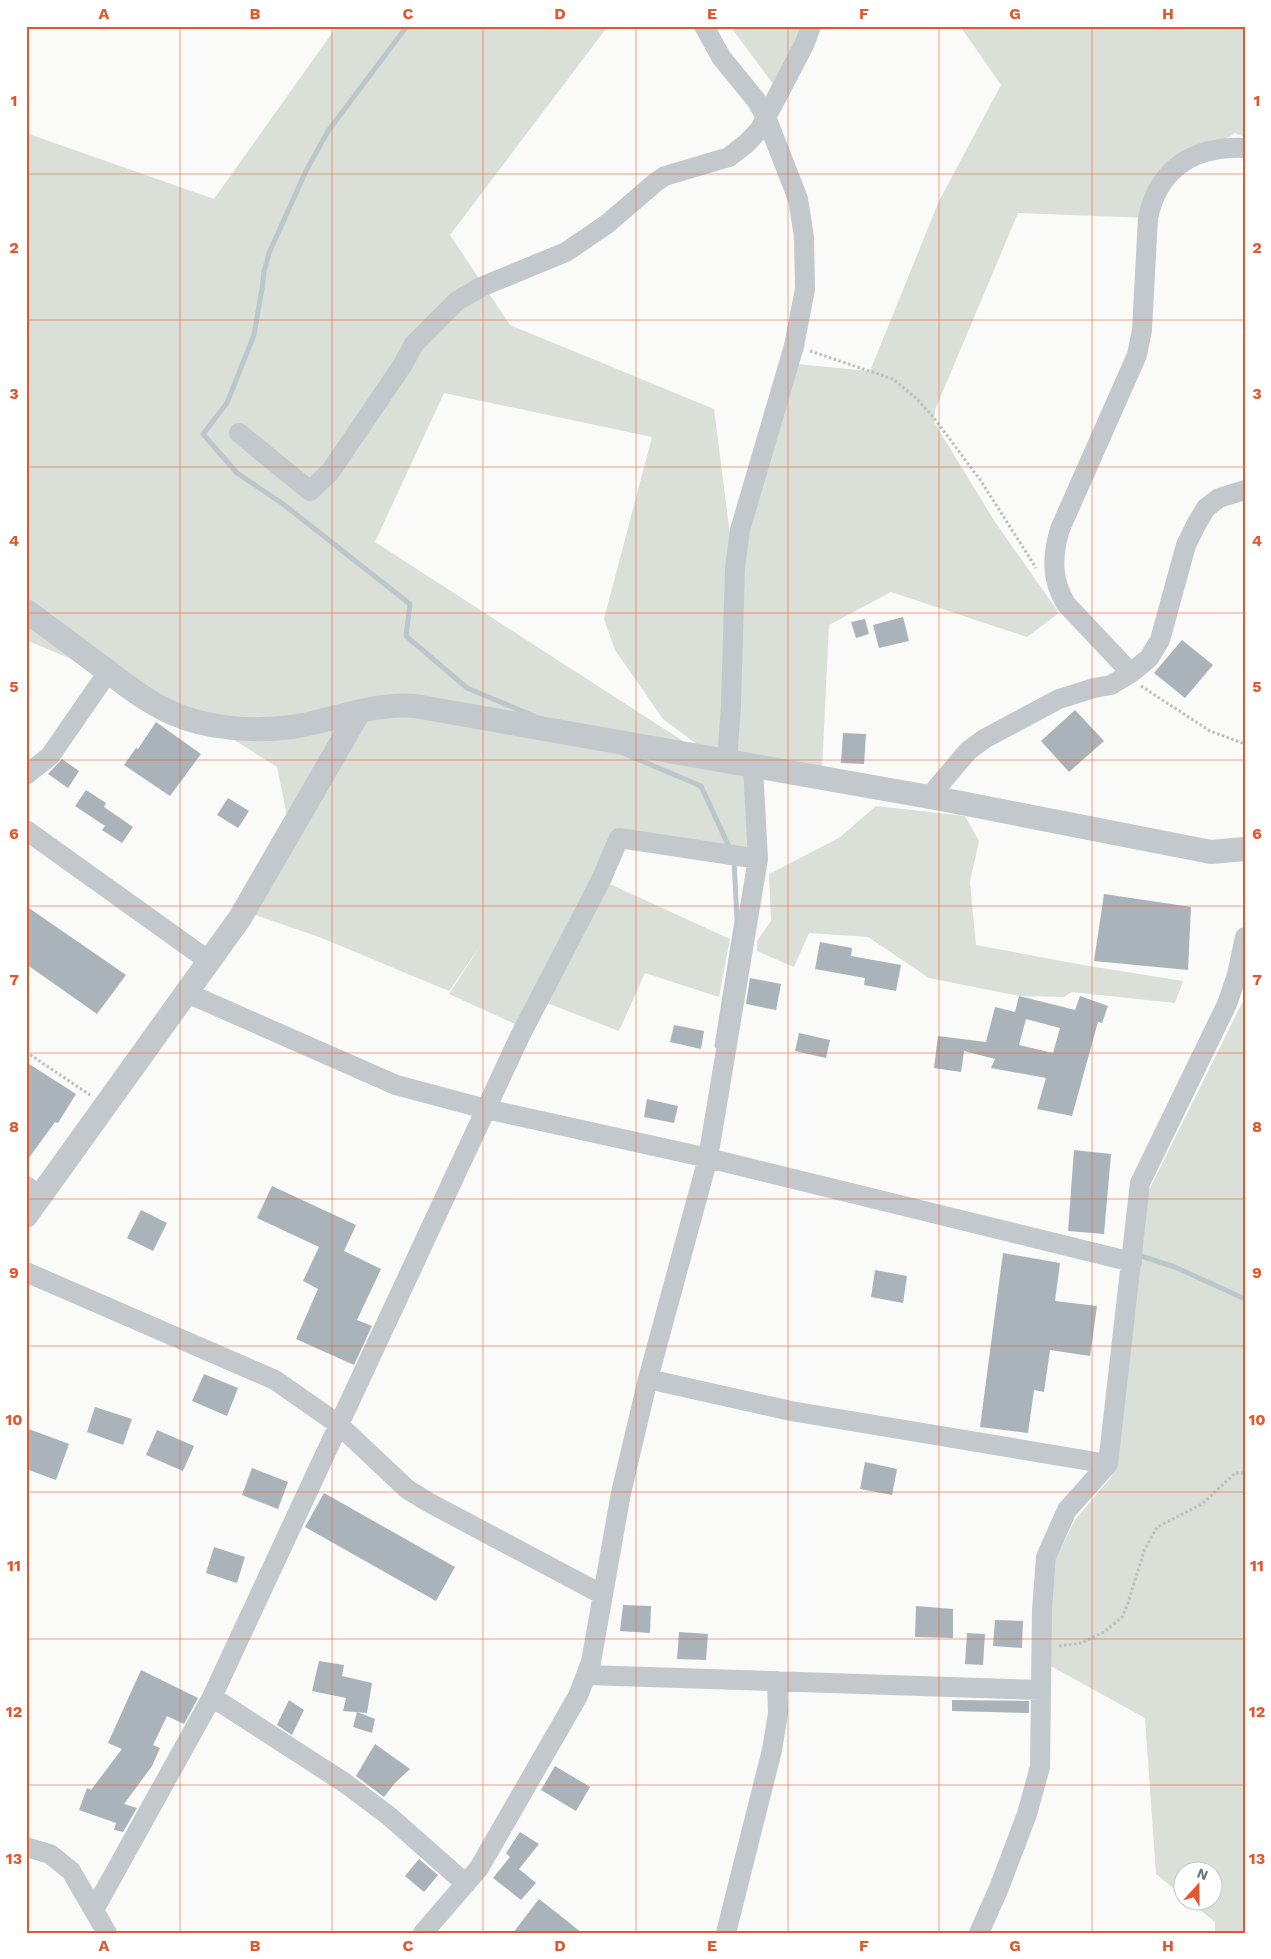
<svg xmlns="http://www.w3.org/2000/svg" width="1271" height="1959" font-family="'Work Sans',sans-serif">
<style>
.green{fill:#dadfd7}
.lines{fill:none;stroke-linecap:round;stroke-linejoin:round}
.stream{stroke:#bbc7cb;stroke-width:5}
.building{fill:#aab3b9;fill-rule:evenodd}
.path{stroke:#bbbfc2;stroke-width:3;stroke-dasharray:2.5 2.5;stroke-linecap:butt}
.minor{stroke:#c3c8cc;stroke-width:20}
.tertiary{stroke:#c3c8cc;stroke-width:24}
.grid{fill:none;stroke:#e4572e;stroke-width:1;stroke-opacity:0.55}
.neatline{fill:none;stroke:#e4572e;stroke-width:2}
.grid-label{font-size:16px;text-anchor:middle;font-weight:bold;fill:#e4572e}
</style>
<rect width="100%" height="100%" fill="#fafaf8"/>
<path class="green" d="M337,26H608L450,235L510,325L714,409L734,566L796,364L870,371L939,201L1001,85L960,26H1245V137L1235,133L1166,178L1148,218L1018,213L935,410L934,422L995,522L1059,613L1027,637L891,592L829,625L822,770L714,757L663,719L615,650L604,619L652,437L444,393L375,542L717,763L749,773L748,855L616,834L524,1028L449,994L481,945L449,991L319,937L244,911L291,835L277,767L176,703L26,640V133L214,199Z
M730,26H821L773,84Z
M876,806L965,816L979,841L970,882L976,945L1083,965L1183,981L1175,1003L1072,992L1064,997L1019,996L929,978L868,937L809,933L794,967L757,951V941L771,921L769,874L839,838Z
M601,880L730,939L719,997L645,973L619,1031L547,1003Z
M1245,997V1933H1215V1922L1190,1902H1214V1872H1184L1183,1896L1156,1874L1145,1718L1047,1664L1056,1558L1075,1520L1112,1476L1149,1190Z"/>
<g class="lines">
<path class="stream" d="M407,26L328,131L306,171L269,253L264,272L262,289L254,335L227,403L203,434L237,473L283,504L410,604L406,636L467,688L534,716
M623,753L701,786L730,849
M717,1046L737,921L734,859
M1135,1254L1175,1267L1245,1299"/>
</g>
<path class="building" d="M903,617L909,641L879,648L873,625Z
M865,619L869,634L856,638L851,622Z
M1182,640L1213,665L1185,698L1154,673Z
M1075,710L1104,741L1069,772L1041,741Z
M156,722L201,754L170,796L124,765L136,748L138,749Z
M843,733L866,734L864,764L841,763Z
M62,759L79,771L68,788L48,774Z
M86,790L106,803L104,807L133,827L122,843L102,830L105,826L75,806Z
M228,798L249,811L238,828L217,815Z
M1104,894L1191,907L1188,970L1094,961Z
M26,906L126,975L97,1014L26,964Z
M820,942L852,948L851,956L901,965L896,991L864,985L865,978L815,969Z
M750,978L781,984L776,1010L746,1004Z
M1019,996L1075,1010L1080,996L1108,1006L1102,1023L1098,1022L1072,1116L1037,1109L1046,1078L991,1068L995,1059L964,1051L961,1072L934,1068L938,1036L986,1042L995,1007L1015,1012ZM1026,1019L1060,1028L1053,1053L1019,1045Z
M674,1025L704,1031L701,1049L670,1042Z
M799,1033L830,1040L826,1058L795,1051Z
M26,1062L76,1094L58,1123L55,1122L26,1162Z
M647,1099L678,1106L674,1123L644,1117Z
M1074,1150L1111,1154L1104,1234L1068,1231Z
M272,1186L356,1225L344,1251L381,1269L357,1320L372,1326L354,1365L296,1339L318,1289L303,1281L319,1247L257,1218Z
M141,1210L167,1223L153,1251L127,1238Z
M1003,1253L1060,1263L1055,1301L1097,1306L1090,1356L1050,1350L1044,1392L1034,1390L1028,1433L980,1427Z
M875,1270L907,1276L903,1303L871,1297Z
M204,1374L238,1388L227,1416L192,1401Z
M95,1407L132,1419L123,1445L87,1432Z
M26,1428L69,1444L56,1480L26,1469Z
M157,1430L194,1446L183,1471L146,1455Z
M865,1462L897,1469L892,1495L860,1489Z
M252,1468L288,1482L278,1509L242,1495Z
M324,1493L455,1567L436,1601L305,1527Z
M214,1547L245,1557L237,1583L206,1573Z
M623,1605L651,1606L650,1633L620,1631Z
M916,1606L953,1609V1638L915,1637Z
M995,1620L1023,1621L1022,1648L993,1646Z
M679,1632L708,1634L706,1660L677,1659Z
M967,1633L985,1634L983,1665L965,1664Z
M319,1661L344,1665L342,1676L372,1683L367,1713L343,1711L346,1698L312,1691Z
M141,1670L198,1698L184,1724L167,1716L153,1745L160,1748L152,1766L124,1804L137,1808L123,1832L114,1830L116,1823L79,1810L87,1788L91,1790L122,1749L108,1743Z
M289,1700L304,1710L292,1735L277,1725Z
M952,1700L1029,1701V1713L952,1711Z
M357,1712L375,1719L372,1733L353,1727Z
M375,1744L410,1769L395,1783L384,1797L356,1776Z
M555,1766L590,1787L576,1811L541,1790Z
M520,1832L539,1844L519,1869L536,1883L521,1900L493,1878L510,1857L506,1853Z
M419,1859L438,1875L424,1892L405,1876Z
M539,1899L562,1917L582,1933H513Z"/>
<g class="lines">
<path class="path" d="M810,351L893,379L917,399L934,418L981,481L1036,568
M1141,686L1210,731L1245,744
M26,1052L90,1095
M1059,1646L1081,1643L1104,1632L1122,1617L1127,1606L1144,1551L1157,1527L1202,1504L1235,1473H1245"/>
<path class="minor" d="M704,26L721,57L756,100L766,117L798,199L804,237L805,289L794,346L740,530L735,568L731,705L727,761
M239,433L310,491L330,472L402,366L414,344L457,301L481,287L566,252L607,224L656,182L665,176L729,157L747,143L760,129L804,45L811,26
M1131,673L1066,604C1051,579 1052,556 1060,529L1137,355L1142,330L1148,218C1159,167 1195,146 1245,148
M26,775L50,756L108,672
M929,797L968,751L984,739L1059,699L1094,688L1111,685L1131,673L1149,658L1160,640L1186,545L1197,523L1206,508L1219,498L1245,490
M26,830L209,961
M187,993L396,1085L486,1109L708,1158L1132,1262
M26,1186L40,1196
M26,1272L275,1380L338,1424L407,1489L428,1502L603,1595
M648,1379L791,1411L1108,1464
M586,1675L1041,1690
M212,1697L345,1783L389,1816L466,1884
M26,1847L50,1854L71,1871L107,1933
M94,1910L212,1697L486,1109L520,1036L601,880L619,838L758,859
M423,1933L479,1868L578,1696L591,1662L621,1493L648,1379L708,1158L758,859L753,767
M726,1933L772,1750L778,1713L777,1681
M979,1933L999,1888L1027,1814L1040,1767L1042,1610L1046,1557L1067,1510L1108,1464L1140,1183L1227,1004L1237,975L1245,937"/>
<path class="tertiary" d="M26,611C53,630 79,650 106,670C127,686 147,702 172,713C208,729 253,732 292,727C334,721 372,702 415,706L941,799L1211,852L1245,849
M26,1216L240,918L359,712"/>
</g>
<path class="grid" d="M180,26V1933M332,26V1933M483,26V1933M636,26V1933M788,26V1933M939,26V1933M1092,26V1933M26,174H1245M26,320H1245M26,467H1245M26,613H1245M26,760H1245M26,906H1245M26,1053H1245M26,1199H1245M26,1346H1245M26,1492H1245M26,1639H1245M26,1785H1245"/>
<rect width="1271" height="1959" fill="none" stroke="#ffffff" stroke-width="55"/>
<g transform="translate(1198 1886) rotate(21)"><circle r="24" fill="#ffffff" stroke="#c1c8cd"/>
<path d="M0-4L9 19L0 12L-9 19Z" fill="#e4572e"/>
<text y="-8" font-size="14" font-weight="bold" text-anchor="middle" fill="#657683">N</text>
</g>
<rect x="28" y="28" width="1216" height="1904" class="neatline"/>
<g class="grid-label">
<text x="104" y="19">A</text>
<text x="255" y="19">B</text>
<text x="408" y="19">C</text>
<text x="560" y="19">D</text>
<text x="712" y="19">E</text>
<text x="864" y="19">F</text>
<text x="1015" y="19">G</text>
<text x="1168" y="19">H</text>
<text x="14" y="106">1</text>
<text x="1257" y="106">1</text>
<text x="14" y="253">2</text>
<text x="1257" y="253">2</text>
<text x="14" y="399">3</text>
<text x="1257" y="399">3</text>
<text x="14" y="546">4</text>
<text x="1257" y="546">4</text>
<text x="14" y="692">5</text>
<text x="1257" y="692">5</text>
<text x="14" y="839">6</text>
<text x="1257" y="839">6</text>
<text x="14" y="985">7</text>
<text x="1257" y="985">7</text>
<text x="14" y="1132">8</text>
<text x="1257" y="1132">8</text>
<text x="14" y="1278">9</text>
<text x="1257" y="1278">9</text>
<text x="14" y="1425">10</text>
<text x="1257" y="1425">10</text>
<text x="14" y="1571">11</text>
<text x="1257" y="1571">11</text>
<text x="14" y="1717">12</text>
<text x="1257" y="1717">12</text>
<text x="14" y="1864">13</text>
<text x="1257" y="1864">13</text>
<text x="104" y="1951">A</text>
<text x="255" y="1951">B</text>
<text x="408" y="1951">C</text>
<text x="560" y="1951">D</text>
<text x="712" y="1951">E</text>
<text x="864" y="1951">F</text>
<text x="1015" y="1951">G</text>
<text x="1168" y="1951">H</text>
</g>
</svg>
